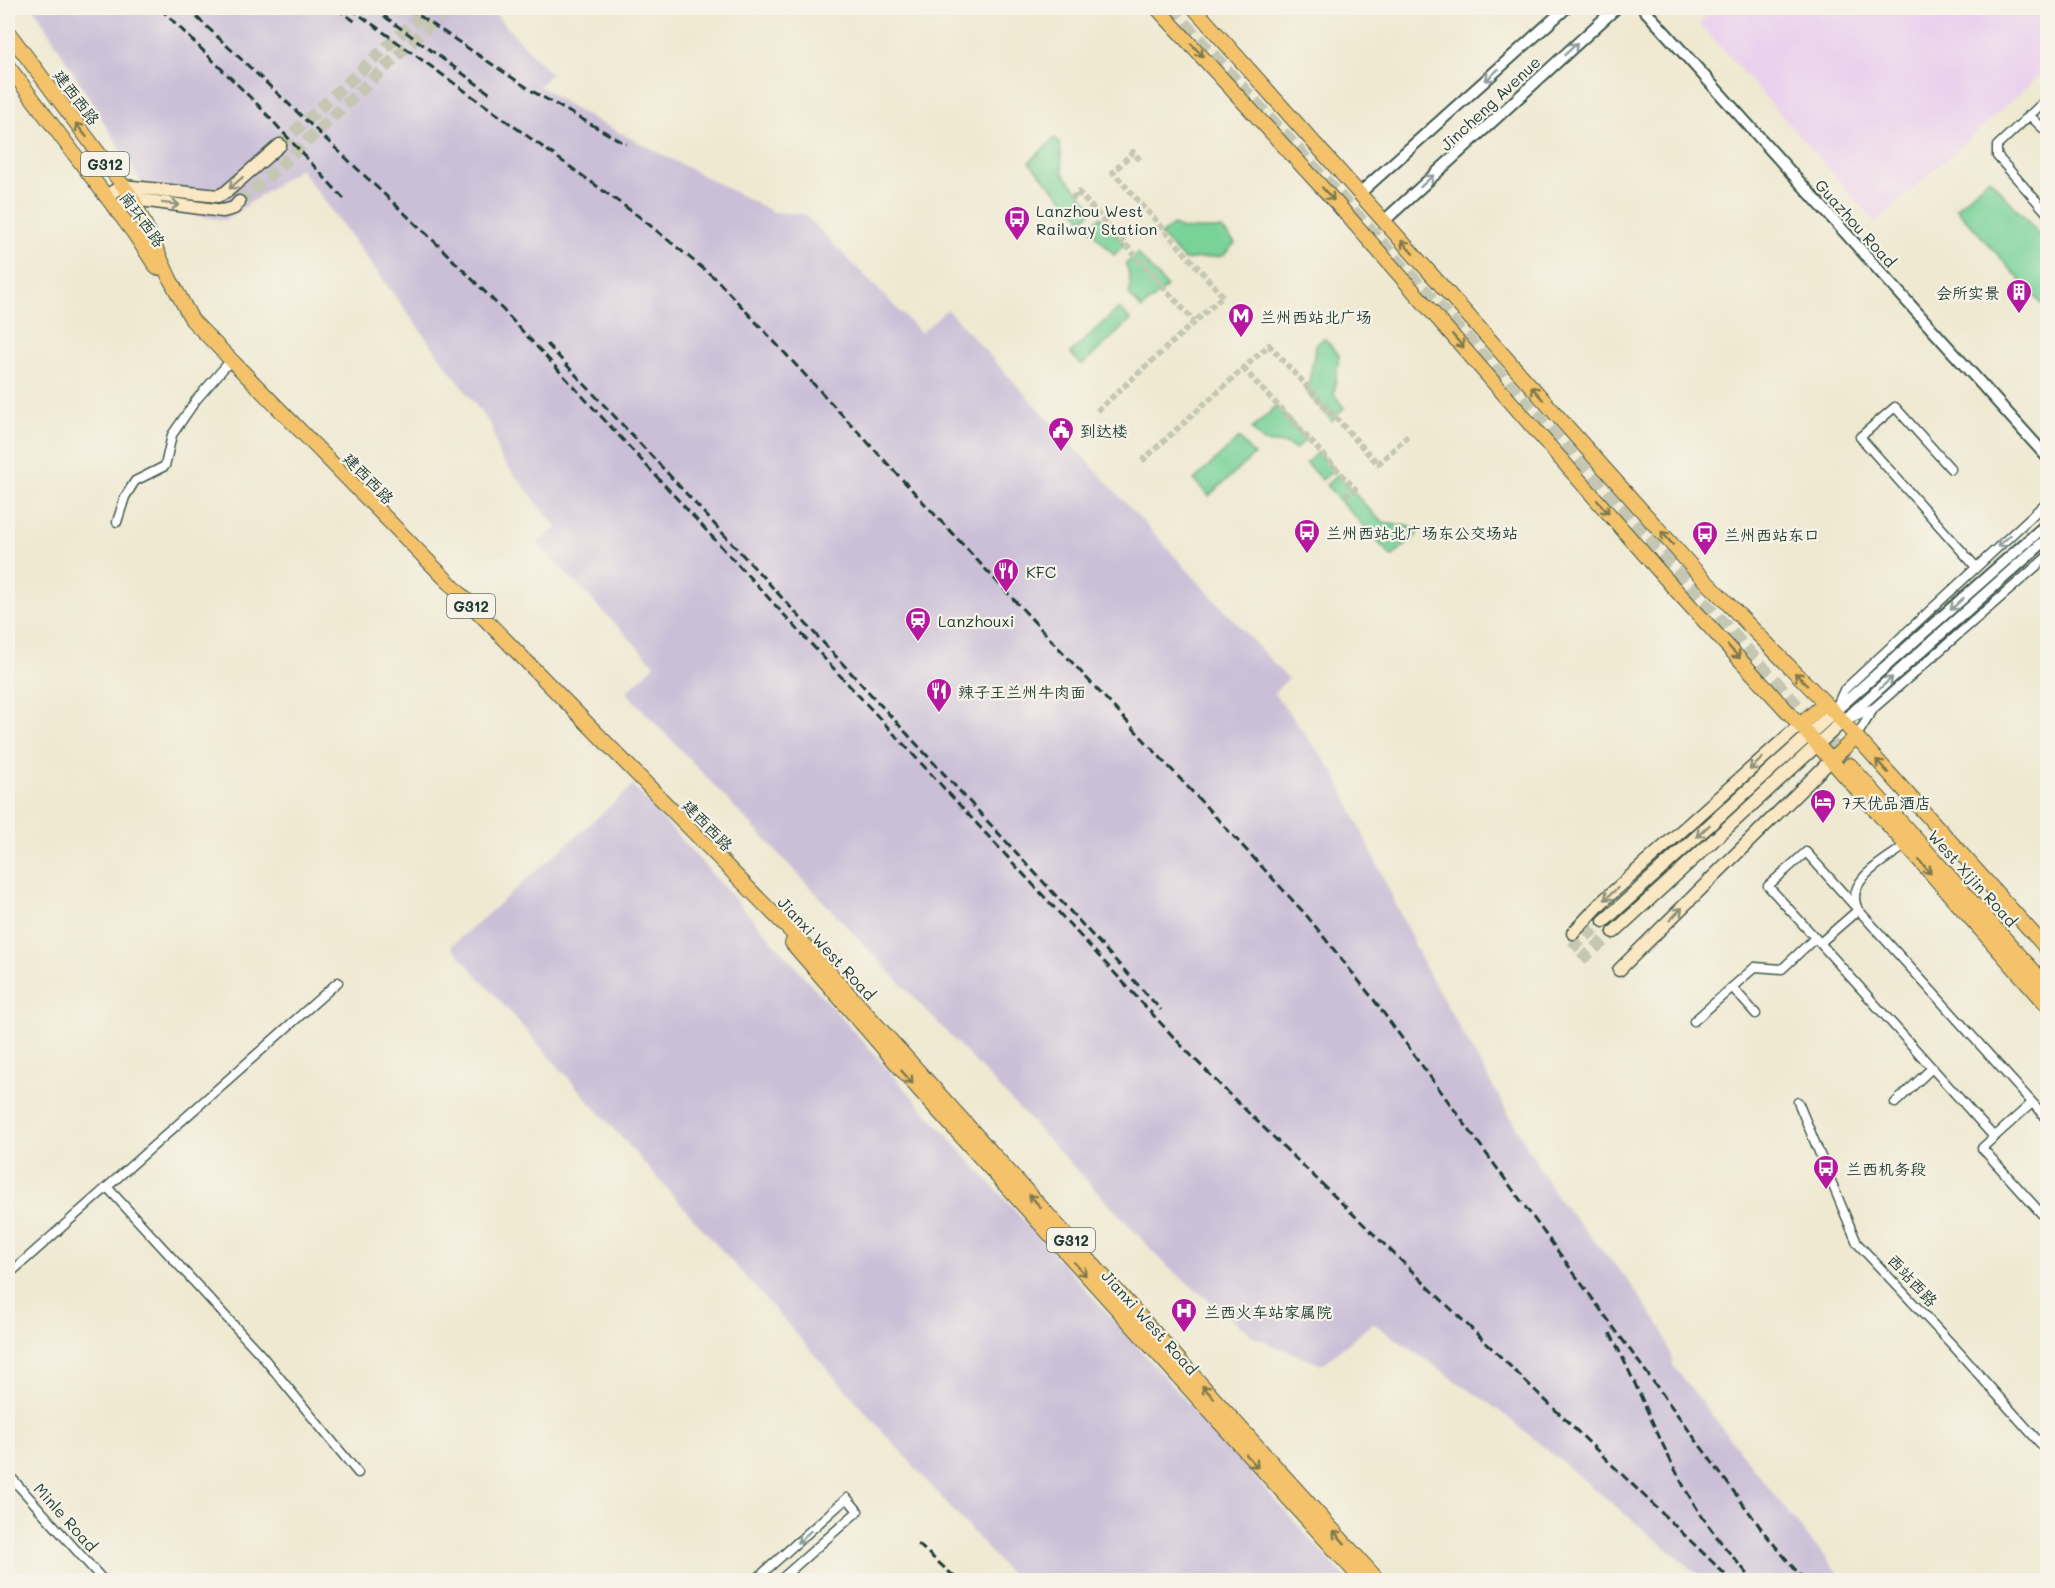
<svg xmlns="http://www.w3.org/2000/svg" width="2055" height="1588" font-family="Mali,'LXGW WenKai TC',sans-serif">
<style>
.built{fill:#ead1ed}
.industrial{fill:#cabfd7}
.green{fill:#79d298;stroke:#4c8866;stroke-width:1.5}
.lines{fill:none;stroke-linecap:round;stroke-linejoin:round}
.pedestrian-tunnel{stroke:#c5c7b2;stroke-width:6;stroke-dasharray:6 3;stroke-linecap:butt}
.secondary-tunnel{stroke:#c5c7b2;stroke-width:12;stroke-dasharray:12 6;stroke-linecap:butt}
.primary-tunnel{stroke:#c5c7b2;stroke-width:14;stroke-dasharray:14 7;stroke-linecap:butt}
.minor-casing{stroke:#3e574c;stroke-width:11}
.tertiary-casing{stroke:#3e574c;stroke-width:14}
.secondary-casing{stroke:#3e574c;stroke-width:15}
.primary-casing{stroke:#3e574c;stroke-width:16}
.trunk-casing{stroke:#3e574c;stroke-width:16}
.minor{stroke:#fff;stroke-width:8}
.tertiary{stroke:#fff;stroke-width:10}
.secondary{stroke:#fae7c3;stroke-width:12}
.primary{stroke:#f3c26a;stroke-width:14}
.trunk{stroke:#f3c26a;stroke-width:14}
.rail{stroke:#1f3d34;stroke-width:3;stroke-dasharray:9 4.5;stroke-linecap:butt}
.oneway{stroke:#8f9e9a}
.oneway2{stroke:#7e794c}
.oneway3{stroke:#8c927c}
.labels{text-anchor:middle;dominant-baseline:central;stroke-width:4.5;stroke-linejoin:round;paint-order:stroke}
.shield{fill:#f7f3e8;stroke:#60746a;stroke-width:1.5}
.shield-label{font-size:15px;font-weight:bold;fill:#1f3d34}
.street-label{font-size:16px;fill:#1f3d34;stroke:#f7f3e8}
.poi-label{font-size:16px;fill:#1f3d34;stroke:#f7f3e8;text-anchor:start}
</style>
<rect width="100%" height="100%" fill="#f7f3e8"/>
<filter id="ink" filterUnits="userSpaceOnUse"><feTurbulence type="fractalNoise" baseFrequency=".0167" numOctaves="2"/><feDisplacementMap in="SourceGraphic" scale="12" xChannelSelector="R" yChannelSelector="G"/><feConvolveMatrix kernelMatrix="1 2 1 2 8 2 1 2 1" color-interpolation-filters="sRGB"/></filter>
<filter id="wash" filterUnits="userSpaceOnUse"><feTurbulence type="fractalNoise" baseFrequency=".008" numOctaves="4" result="noise"/><feDisplacementMap in="SourceGraphic" scale="24" xChannelSelector="R" yChannelSelector="G"/><feGaussianBlur stdDeviation="1.35" result="paint"/><feColorMatrix in="noise" values="0 0 0 0 0 0 0 0 0 0 0 0 0 0 0 0 0 1.4 0 .05"/><feComposite in="paint" operator="in"/></filter>
<g filter="url(#wash)">
<rect width="100%" height="100%" fill="#efe9d1"/>
<path class="built" d="M1717,8H2003L2010,14L2018,8H2047V69L1876,222L1699,23Z"/>
<path class="industrial" d="M34,8H489L551,74L539,86L578,111L773,212L804,214L921,333L947,309L1288,679L1274,693L1335,774L1425,967L1556,1197L1627,1279L1663,1330L1674,1367L1801,1529L1844,1580H1705L1501,1412L1373,1323L1322,1365L1254,1337L1170,1269L626,692L655,665L537,543L558,528L499,456L492,427L300,168L225,220L158,210Z
M633,786L1347,1580H1015L451,946Z"/>
<path class="green" d="M1055,138L1060,144L1063,174L1094,209L1083,220L1029,162Z
M1989,178L2047,243V310L1956,208Z
M1100,217L1125,244L1114,255L1089,228Z
M1173,225L1182,229H1222L1235,243L1223,256L1184,260L1160,235Z
M1137,253L1167,287L1142,309L1129,295C1131,283 1130,275 1126,264Z
M1119,308L1131,320L1082,365L1070,353Z
M1324,338L1339,355L1334,394L1344,408L1332,421L1307,392L1316,345Z
M1276,406L1307,439L1295,449L1286,444L1264,442L1252,429Z
M1239,438L1254,455L1209,496L1194,480Z
M1318,452L1334,470L1322,480L1306,463Z
M1338,474C1349,486 1371,515 1384,522C1396,528 1409,522 1419,533L1392,557L1326,485Z"/>
</g>
<g filter="url(#ink)">
<g class="lines">
<path class="pedestrian-tunnel" d="M1072,199L1078,192L1194,321
M1243,368L1355,489L1346,495
M1097,411L1223,296L1113,172L1133,152L1140,160
M1142,461L1269,345L1378,464L1406,438L1402,434"/>
<path class="secondary-tunnel" d="M280,145L429,8
M239,202L288,159L448,8
M1572,948L1604,921
M1581,960L1614,932"/>
<path class="primary-tunnel" d="M1170,8L1850,765"/>
<defs>
<path id="minor" d="M2048,98L1997,146V156L2048,214
M2029,115L2048,133
M1951,469L1895,407L1860,437L1976,567
M117,522L125,497L135,481L165,466L172,435L196,400L231,360
M1835,710L1844,690L2048,501
M1848,719L1874,708L2048,556
M1856,737L1874,708
M1857,907C1845,879 1888,859 1906,845
M1858,910L1820,943L1994,1137
M1820,943L1768,886L1806,852L2048,1120
M1732,987L1756,1014
M1694,1021L1755,967L1782,969L1815,938
M1798,1102L1857,1243L1957,1350L2048,1452
M1895,1103L1932,1068
M2032,1103L1982,1148L2048,1221
M107,1187L262,1356L358,1473
M8,1275L338,982
M8,1474L103,1580
M755,1580L847,1498L858,1511L780,1580
M2043,1580L2048,1577"/>
<path id="tertiary" d="M1643,8L2048,458
M1360,193L1566,8
M1384,221L1616,8
M1834,712L2048,523
M1842,722L2048,538"/>
<path id="secondary" d="M105,196L123,186L218,196L226,192L280,145
M114,208L133,199L223,211L234,208L239,202
M1604,921L1834,712
M1614,932L1842,722
M1573,933L1604,900L1800,725
M1619,970L1831,760"/>
<path id="primary" d="M1157,8L1339,206L1673,587L1800,725L2048,1006
M1194,8L1694,569L1834,712L2048,950
M1800,725L1825,703
M1831,760L1856,737
M1850,765L2048,987"/>
<path id="trunk" d="M8,32L133,199L170,279L192,320L810,951L1378,1580
M8,66L133,232L157,268
M792,943L922,1093L1362,1580"/>
</defs>
<use href="#minor" class="minor-casing"/>
<use href="#tertiary" class="tertiary-casing"/>
<use href="#secondary" class="secondary-casing"/>
<use href="#primary" class="primary-casing"/>
<use href="#trunk" class="trunk-casing"/>
<use href="#minor" class="minor"/>
<use href="#tertiary" class="tertiary"/>
<use href="#secondary" class="secondary"/>
<use href="#primary" class="primary"/>
<use href="#trunk" class="trunk"/>
<path class="rail" d="M160,8L258,105L346,201
M187,8L437,244L503,310L1180,1044L1229,1094L1731,1580
M336,8L356,22
M350,8L641,218L716,279L1263,868L1307,916L1374,1000L1723,1477L1766,1535L1804,1580
M373,8L492,95
M408,8L532,91L626,144
M547,344L659,464L1161,1010
M1610,1333C1636,1382 1656,1434 1682,1483C1701,1519 1726,1550 1753,1580
M918,1544L958,1580"/>
</g>
<defs><path id="oneway-shaft" d="M-6 0H5M1.5-3L5.5 0L1.5 3" fill="none" stroke-width="1.6" stroke-linecap="round" stroke-linejoin="round" transform="scale(1.5)"/></defs>
<g class="oneway">
<use href="#oneway-shaft" transform="translate(1571 49) rotate(-43)"/>
<use href="#oneway-shaft" transform="translate(1492 75) rotate(138)"/>
<use href="#oneway-shaft" transform="translate(1427 181) rotate(-43)"/>
<use href="#oneway-shaft" transform="translate(2004 541) rotate(138)"/>
<use href="#oneway-shaft" transform="translate(1957 604) rotate(138)"/>
<use href="#oneway-shaft" transform="translate(1886 683) rotate(-42)"/>
<use href="#oneway-shaft" transform="translate(804 1537) rotate(138)"/>
</g>
<g class="oneway2">
<use href="#oneway-shaft" transform="translate(1197 50) rotate(47)"/>
<use href="#oneway-shaft" transform="translate(81 130) rotate(-129)"/>
<use href="#oneway-shaft" transform="translate(1328 194) rotate(48)"/>
<use href="#oneway-shaft" transform="translate(1407 247) rotate(-132)"/>
<use href="#oneway-shaft" transform="translate(1458 341) rotate(49)"/>
<use href="#oneway-shaft" transform="translate(1537 393) rotate(-132)"/>
<use href="#oneway-shaft" transform="translate(1603 507) rotate(49)"/>
<use href="#oneway-shaft" transform="translate(1667 538) rotate(-132)"/>
<use href="#oneway-shaft" transform="translate(1734 652) rotate(47)"/>
<use href="#oneway-shaft" transform="translate(1801 679) rotate(-134)"/>
<use href="#oneway-shaft" transform="translate(1882 766) rotate(-132)"/>
<use href="#oneway-shaft" transform="translate(1925 867) rotate(49)"/>
<use href="#oneway-shaft" transform="translate(907 1077) rotate(49)"/>
<use href="#oneway-shaft" transform="translate(1035 1201) rotate(-132)"/>
<use href="#oneway-shaft" transform="translate(1080 1269) rotate(48)"/>
<use href="#oneway-shaft" transform="translate(1208 1392) rotate(-132)"/>
<use href="#oneway-shaft" transform="translate(1252 1461) rotate(48)"/>
<use href="#oneway-shaft" transform="translate(1339 1537) rotate(-132)"/>
</g>
<g class="oneway3">
<use href="#oneway-shaft" transform="translate(236 183) rotate(139)"/>
<use href="#oneway-shaft" transform="translate(171 204) rotate(7)"/>
<use href="#oneway-shaft" transform="translate(1756 764) rotate(138)"/>
<use href="#oneway-shaft" transform="translate(1703 831) rotate(137)"/>
<use href="#oneway-shaft" transform="translate(1611 894) rotate(138)"/>
<use href="#oneway-shaft" transform="translate(1676 914) rotate(-45)"/>
</g>
</g>
<defs>
<symbol id="bus-pin" viewBox="-11 -11 22 30"><path d="M0 17L-7.5 6A9.5 9.5 0 1 1 7.5 6Z" fill="#b5179e" stroke="#f7f3e8"/><path d="M-5-6H5V4H4V6H2V4H-2V6H-4V4H-5ZM-3.5-4V0h7V-4ZM-3.5 1.2v1.5H-2V1.2ZM2 1.2v1.5H3.5V1.2Z" fill="#fff"/></symbol>
<symbol id="building-pin" viewBox="-11 -11 22 30"><path d="M0 17L-7.5 6A9.5 9.5 0 1 1 7.5 6Z" fill="#b5179e" stroke="#f7f3e8"/><path d="M-4-6H4V6H1V3H-1V6H-4ZM-2.5-4.3h1.7v1.8h-1.7ZM.8-4.3h1.7v1.8H.8ZM-2.5-1h1.7V.8h-1.7ZM.8-1h1.7V.8H.8Z" fill="#fff"/></symbol>
<symbol id="metro-pin" viewBox="-11 -11 22 30"><path d="M0 17L-7.5 6A9.5 9.5 0 1 1 7.5 6Z" fill="#b5179e" stroke="#f7f3e8"/><path d="M-5.5 5V-5H-3L0 0L3-5H5.5V5H3V-.5L0 4L-3-.5V5Z" fill="#fff"/></symbol>
<symbol id="civic-pin" viewBox="-11 -11 22 30"><path d="M0 17L-7.5 6A9.5 9.5 0 1 1 7.5 6Z" fill="#b5179e" stroke="#f7f3e8"/><path d="M-.6-6.5H3V-4.5H.6V-3L4-1V1h2V6H-6V1h2V-1L-.6-3ZM-1.2 2.5V6h2.4V2.5Z" fill="#fff"/></symbol>
<symbol id="restaurant-pin" viewBox="-11 -11 22 30"><path d="M0 17L-7.5 6A9.5 9.5 0 1 1 7.5 6Z" fill="#b5179e" stroke="#f7f3e8"/><path d="M-5-6h1v4h1v-4h1v4h1v-4h1v5L-1.5 .5V6h-2V.5L-5-1ZM5-6V6H3V1.5H1.5Q1.5-4 5-6Z" fill="#fff"/></symbol>
<symbol id="station-pin" viewBox="-11 -11 22 30"><path d="M0 17L-7.5 6A9.5 9.5 0 1 1 7.5 6Z" fill="#b5179e" stroke="#f7f3e8"/><path d="M-3-6H3Q5-6 5-4V2Q5 4 3 4L4.5 6H3L1.5 4h-3L-3 6H-4.5L-3 4Q-5 4-5 2V-4Q-5-6-3-6ZM-3.5-4v3h7v-3ZM-3.5 1v1.5H-2V1ZM2 1v1.5H3.5V1Z" fill="#fff"/></symbol>
<symbol id="hotel-pin" viewBox="-11 -11 22 30"><path d="M0 17L-7.5 6A9.5 9.5 0 1 1 7.5 6Z" fill="#b5179e" stroke="#f7f3e8"/><path d="M-6-4.5h1.5V1H6V5H4.5V3h-9V5H-6ZM-4 0a1.8 1.8 0 1 1 3.6 0ZM.5 0V-2.5h3Q6-2.5 6 0Z" fill="#fff"/></symbol>
<symbol id="hospital-pin" viewBox="-11 -11 22 30"><path d="M0 17L-7.5 6A9.5 9.5 0 1 1 7.5 6Z" fill="#b5179e" stroke="#f7f3e8"/><path d="M-5-5h3v3.5h4V-5h3V5h-3V1.5h-4V5h-3Z" fill="#fff"/></symbol>
</defs>
<g fill-rule="evenodd">
<use href="#bus-pin" x="1002" y="204" width="30" height="40"/>
<use href="#building-pin" x="2004" y="277" width="30" height="40"/>
<use href="#metro-pin" x="1226" y="301" width="30" height="40"/>
<use href="#civic-pin" x="1046" y="415" width="30" height="40"/>
<use href="#bus-pin" x="1292" y="517" width="30" height="40"/>
<use href="#bus-pin" x="1690" y="519" width="30" height="40"/>
<use href="#restaurant-pin" x="991" y="556" width="30" height="40"/>
<use href="#station-pin" x="903" y="605" width="30" height="40"/>
<use href="#restaurant-pin" x="924" y="676" width="30" height="40"/>
<use href="#hotel-pin" x="1808" y="787" width="30" height="40"/>
<use href="#bus-pin" x="1811" y="1153" width="30" height="40"/>
<use href="#hospital-pin" x="1169" y="1296" width="30" height="40"/>
</g>
<g class="labels">
<g class="shield">
<rect x="81" y="152" width="48" height="24" rx="4.5"/>
<rect x="447" y="594" width="48" height="24" rx="4.5"/>
<rect x="1047" y="1228" width="48" height="24" rx="4.5"/>
</g>
<g class="shield-label">
<text x="105" y="164">G312</text>
<text x="471" y="606">G312</text>
<text x="1071" y="1240">G312</text>
</g>
<g class="street-label">
<text transform="translate(77 97) rotate(53)">建西西路</text>
<text transform="translate(1490 103) rotate(-43)">Jincheng Avenue</text>
<text transform="translate(143 219) rotate(54)">南环西路</text>
<text transform="translate(1856 223) rotate(48)">Guazhou Road</text>
<text transform="translate(369 478) rotate(46)">建西西路</text>
<text transform="translate(708 825) rotate(46)">建西西路</text>
<text transform="translate(1973 878) rotate(48)">West Xijin Road</text>
<text transform="translate(827 948) rotate(47)">Jianxi West Road</text>
<text transform="translate(1913 1280) rotate(47)">西站西路</text>
<text transform="translate(1150 1322) rotate(48)">Jianxi West Road</text>
<text transform="translate(66 1517) rotate(48)">Minle Road</text>
</g>
<g class="poi-label">
<text x="1036" y="210">Lanzhou West<tspan x="1036" dy="18">Railway Station</tspan></text>
<text x="2000" y="292" text-anchor="end">会所实景</text>
<text x="1260" y="316">兰州西站北广场</text>
<text x="1080" y="430">到达楼</text>
<text x="1326" y="532">兰州西站北广场东公交场站</text>
<text x="1724" y="534">兰州西站东口</text>
<text x="1026" y="571">KFC</text>
<text x="938" y="620">Lanzhouxi</text>
<text x="958" y="691">辣子王兰州牛肉面</text>
<text x="1842" y="802">7天优品酒店</text>
<text x="1846" y="1168">兰西机务段</text>
<text x="1204" y="1311">兰西火车站家属院</text>
</g>
</g>
<rect width="2055" height="1588" fill="none" stroke="#f7f3e8" stroke-width="30"/>
</svg>
